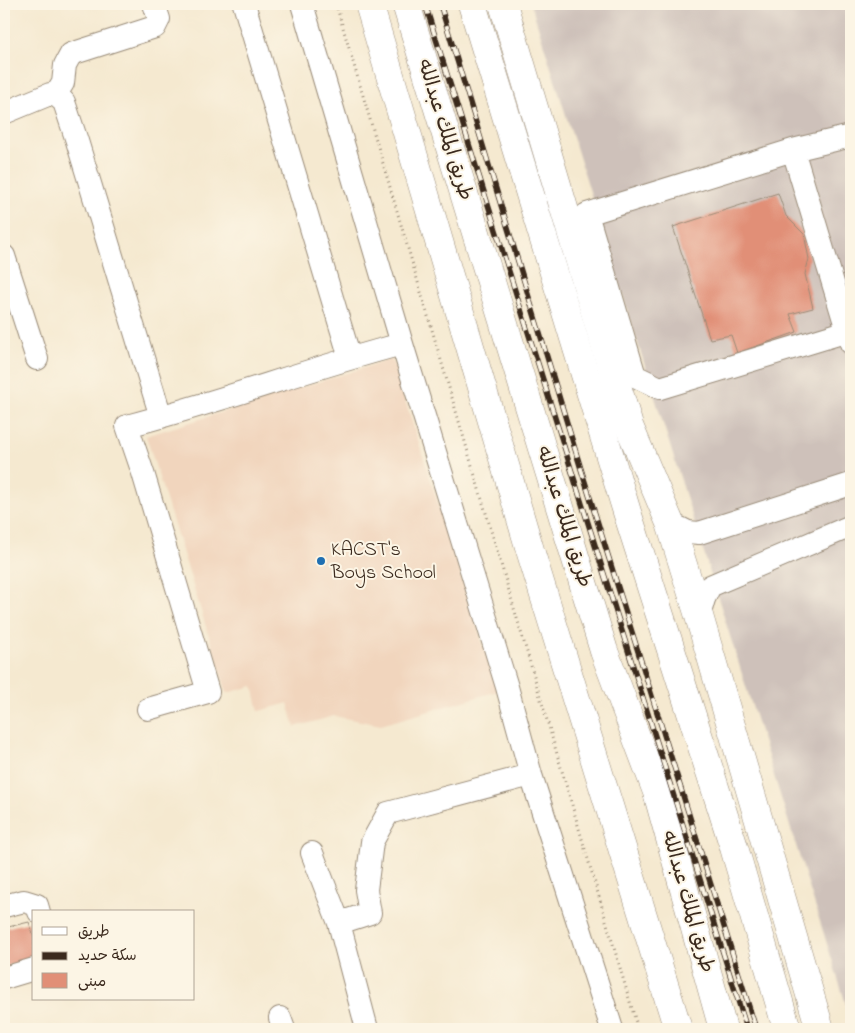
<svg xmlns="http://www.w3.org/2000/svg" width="855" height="1033" font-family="'Indie Flower','Playpen Sans Arabic',sans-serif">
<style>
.built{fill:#f1d5bd}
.industrial{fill:#cec1ba}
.building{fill:#e18f77}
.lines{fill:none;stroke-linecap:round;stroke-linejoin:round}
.minor-casing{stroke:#988a77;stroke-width:24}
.major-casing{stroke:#988a77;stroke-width:29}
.highway-casing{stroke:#988a77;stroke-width:29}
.path{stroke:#988a77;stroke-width:3;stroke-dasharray:1 4;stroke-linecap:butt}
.minor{stroke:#fff;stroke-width:22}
.major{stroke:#fff;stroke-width:28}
.highway{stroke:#fff;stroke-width:28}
.rail-casing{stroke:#3b2a1e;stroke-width:5.5}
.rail{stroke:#fcf5e5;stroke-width:4;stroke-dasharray:11;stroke-linecap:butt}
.poi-dot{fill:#1f6fb2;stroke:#fcf5e5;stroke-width:2}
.labels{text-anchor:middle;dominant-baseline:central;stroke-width:4;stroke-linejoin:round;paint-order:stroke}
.street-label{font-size:20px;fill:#3b2a1e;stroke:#fcf5e5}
.poi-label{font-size:20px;fill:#3b2a1e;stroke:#fcf5e5;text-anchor:start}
</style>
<rect width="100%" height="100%" fill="#fcf5e5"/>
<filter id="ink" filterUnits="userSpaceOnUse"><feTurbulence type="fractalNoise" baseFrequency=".02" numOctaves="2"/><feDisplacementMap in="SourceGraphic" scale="10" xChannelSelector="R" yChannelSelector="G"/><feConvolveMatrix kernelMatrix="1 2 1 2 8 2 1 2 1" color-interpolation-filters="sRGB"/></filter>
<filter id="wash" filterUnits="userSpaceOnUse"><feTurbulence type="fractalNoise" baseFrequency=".0096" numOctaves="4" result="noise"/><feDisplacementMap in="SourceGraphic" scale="20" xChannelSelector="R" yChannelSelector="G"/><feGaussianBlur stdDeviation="1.12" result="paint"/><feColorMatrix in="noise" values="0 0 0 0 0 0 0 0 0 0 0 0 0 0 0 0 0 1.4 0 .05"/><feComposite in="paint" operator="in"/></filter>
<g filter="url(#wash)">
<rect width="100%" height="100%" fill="#f5e9d0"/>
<path class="built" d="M392,359L498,691L381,725L334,716L295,727L288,703L259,711L253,686L227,693L146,436Z"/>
<path class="industrial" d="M531,4H851V1020Z"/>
<g id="blocks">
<path class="building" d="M778,193L786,216L804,234L809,259L805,274L813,308L790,314L797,332L737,353L731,335L710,339L673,227Z
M29,922L34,938V959L4,967V928Z"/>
</g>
</g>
<g filter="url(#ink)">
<use href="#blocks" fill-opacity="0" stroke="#988a77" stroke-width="1"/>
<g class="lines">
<defs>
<path id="minor" d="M244,4L350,358
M302,4L402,344L507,687L531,775L612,1029
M55,96L63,83L65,65L71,54L155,27L159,19L154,4
M4,113L50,94L58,97L64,102L77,141L161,417
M793,150L851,343
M4,256L37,359
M848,331L660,388L635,376L587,214L793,150L851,136
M670,523L688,532L699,533L851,484
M699,616L704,599L710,586L851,526
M148,709L208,692L143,473L127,426C220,402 310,368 402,344
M312,853L339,923L370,913L366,890L372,842L388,813L531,775
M4,906L24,901L37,905L39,912
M339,923L367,1029
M4,978L34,969
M280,1018L284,1029"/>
<path id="major" d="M369,4L530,550L678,1029
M503,4L629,426L670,523L699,616L820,1029"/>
<path id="highway" d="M406,4L604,651L657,792L723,1029
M472,4L627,512L733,844L787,1029"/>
</defs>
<use href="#minor" class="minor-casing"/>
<use href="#major" class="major-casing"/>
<use href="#highway" class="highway-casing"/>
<path class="path" d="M336,4L638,1029"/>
<use href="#minor" class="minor"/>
<use href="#major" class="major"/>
<use href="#highway" class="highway"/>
<defs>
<path id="rail" d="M425,4L747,1029
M440,4L581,469L756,1029"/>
</defs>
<use href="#rail" class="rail-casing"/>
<use href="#rail" class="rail"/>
</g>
</g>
<circle class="poi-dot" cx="321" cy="561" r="5"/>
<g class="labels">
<g class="street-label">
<text transform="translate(444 130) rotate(73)">طريق الملك عبدالله</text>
<text transform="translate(563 517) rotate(73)">طريق الملك عبدالله</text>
<text transform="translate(687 902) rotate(74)">طريق الملك عبدالله</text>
</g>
<g class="poi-label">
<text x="331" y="550">KACST's<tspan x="331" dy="23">Boys School</tspan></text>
</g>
</g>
<rect width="855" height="1033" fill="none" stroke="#fcf5e5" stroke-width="20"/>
<rect x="32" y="910" width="162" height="90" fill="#fcf5e5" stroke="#afa495"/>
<rect x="42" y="927" width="25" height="8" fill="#ffffff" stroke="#afa495"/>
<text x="78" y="936" font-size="15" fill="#3b2a1e">طريق</text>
<rect x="42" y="952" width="25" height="8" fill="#3b2a1e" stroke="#afa495"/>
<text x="78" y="960" font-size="15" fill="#3b2a1e">سكة حديد</text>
<rect x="42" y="973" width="25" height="15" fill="#e18f77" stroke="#afa495"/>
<text x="78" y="986" font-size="15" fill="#3b2a1e">مبنى</text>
</svg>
